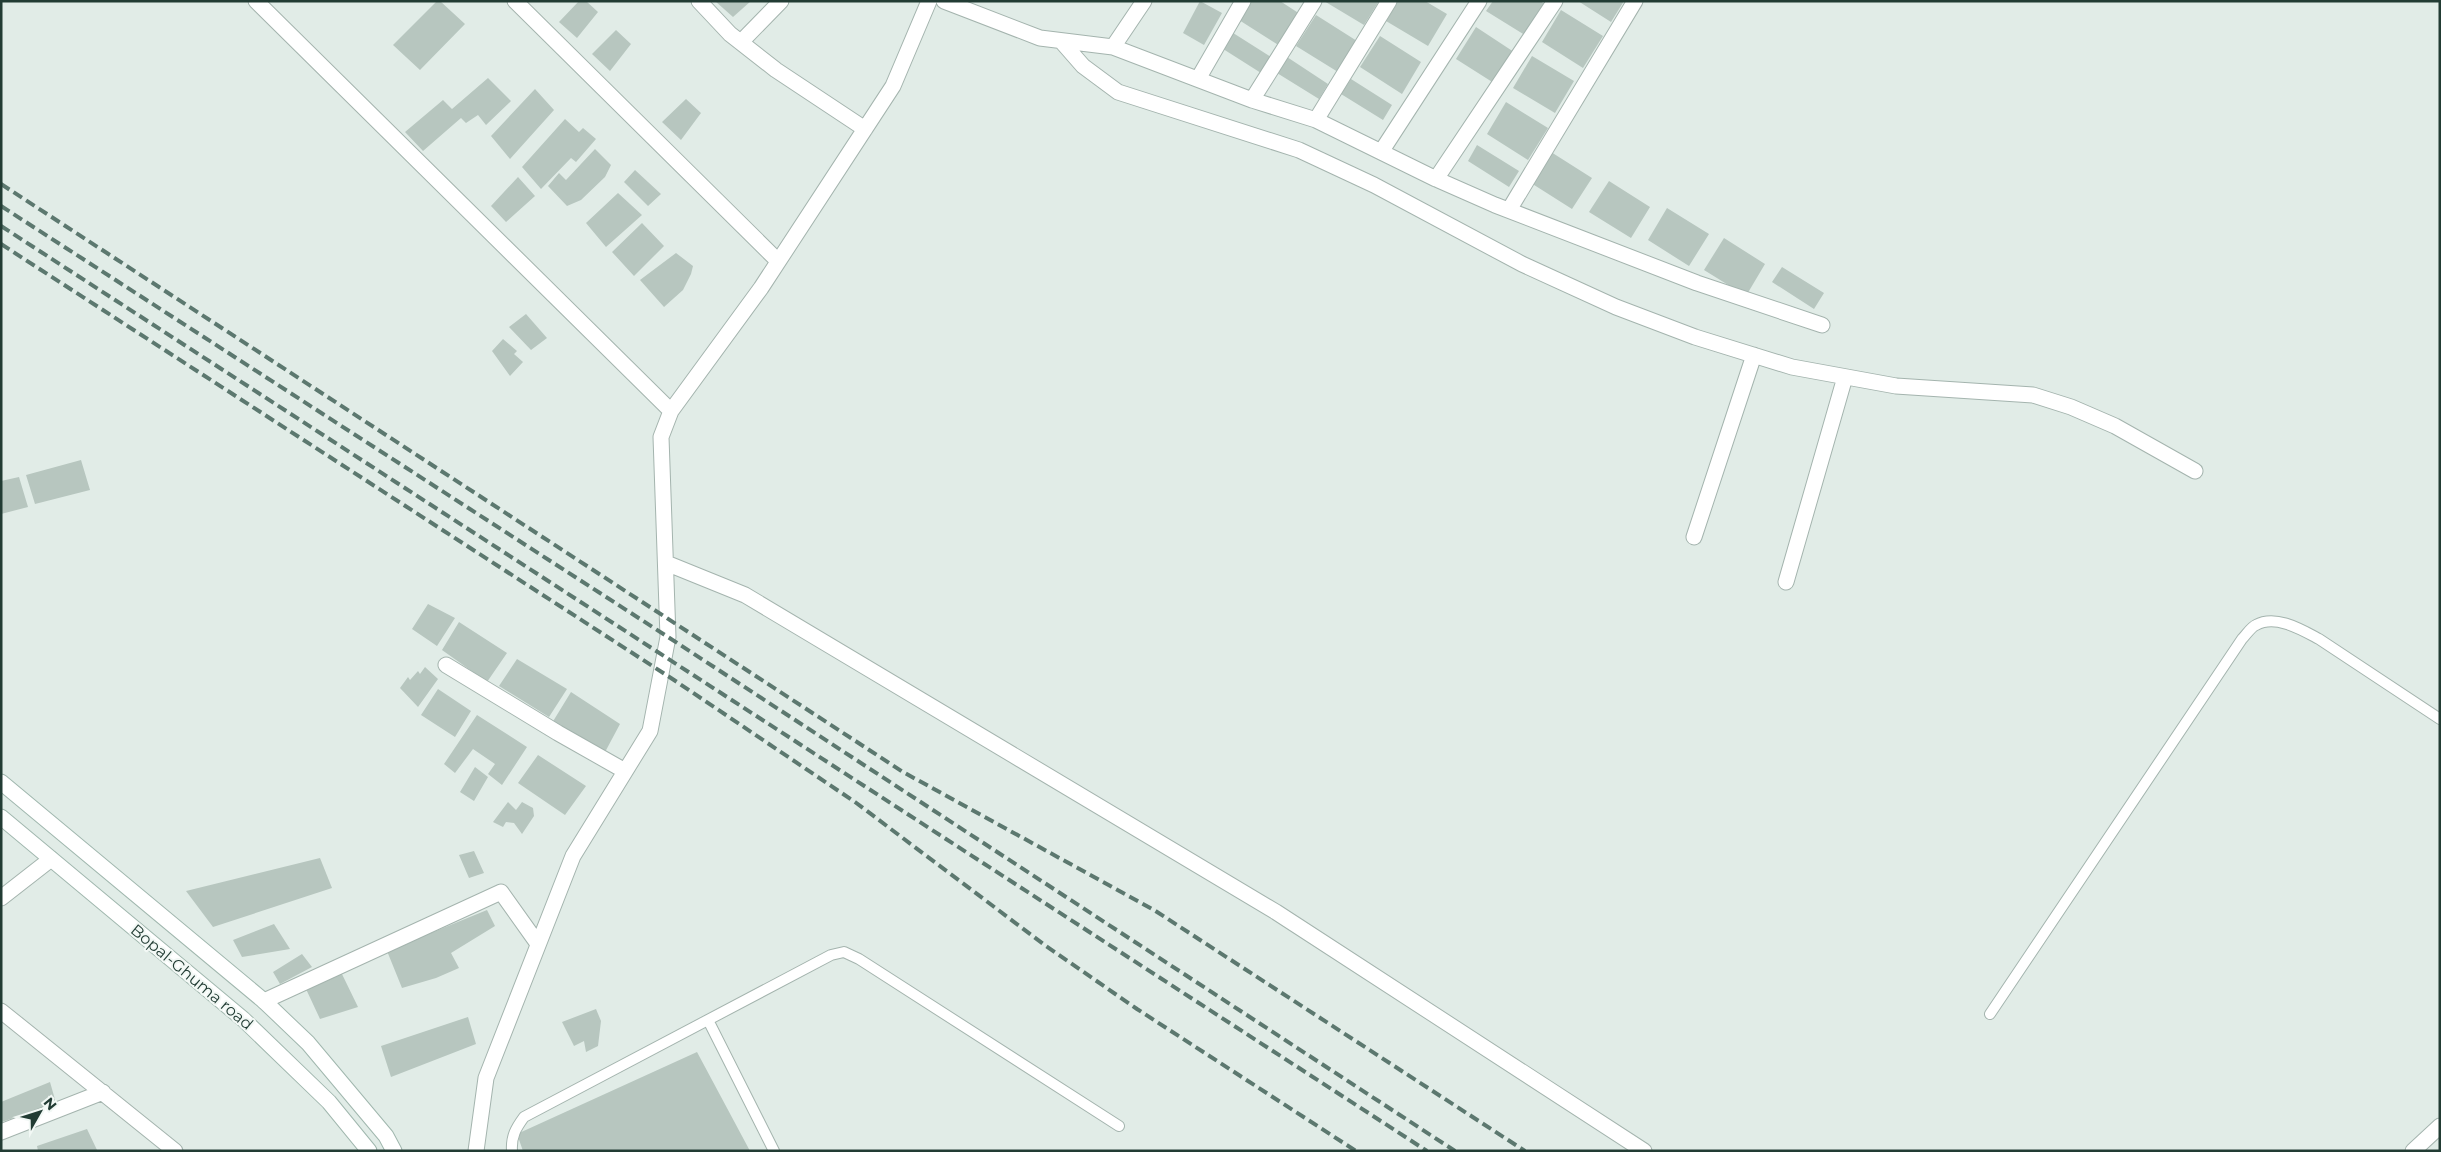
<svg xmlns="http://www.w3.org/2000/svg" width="2441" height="1152" font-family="Montserrat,sans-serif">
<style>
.building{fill:#b7c6bf}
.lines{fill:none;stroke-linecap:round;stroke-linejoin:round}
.lane-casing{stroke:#a4b4ae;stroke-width:12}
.street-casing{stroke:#a4b4ae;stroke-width:17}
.secondary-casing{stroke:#a0b7ae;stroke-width:17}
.lane{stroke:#fff;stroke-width:10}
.street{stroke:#fff;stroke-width:15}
.secondary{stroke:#fff;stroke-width:15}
.rail{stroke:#5c786f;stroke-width:4;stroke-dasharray:10 5;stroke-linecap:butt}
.labels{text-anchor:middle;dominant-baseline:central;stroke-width:4;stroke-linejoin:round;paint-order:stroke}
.street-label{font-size:16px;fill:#223c34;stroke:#f2f8f5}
</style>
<rect width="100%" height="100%" fill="#e1ece7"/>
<path class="building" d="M437,1H440L465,24L420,70L393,45Z
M579,1H586L598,12L577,38L559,22Z
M715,1H751L733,17Z
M1200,1L1222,13L1204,45L1183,33Z
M1250,1H1280L1300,14L1280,46L1239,20Z
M1324,1H1379L1364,25Z
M1398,1H1425L1447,14L1428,46L1386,21Z
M1493,1H1540L1548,6L1528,37L1486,11Z
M1578,1H1624L1611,22Z
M1561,10L1603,36L1583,68L1542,42Z
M1316,15L1357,41L1338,72L1296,46Z
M1476,27L1517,54L1497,85L1456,59Z
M616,30L631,44L610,71L592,54Z
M1230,31L1271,57L1261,73L1220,47Z
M1380,36L1421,62L1402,94L1360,67Z
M1532,56L1574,81L1555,113L1513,88Z
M1287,57L1328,84L1319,99L1277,73Z
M488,78L511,101L486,125L478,115L466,123L461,118L423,151L405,132L443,100L452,109Z
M1351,79L1392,105L1383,120L1341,94Z
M535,89L554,110L510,159L491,136Z
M686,99L701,113L681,140L662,122Z
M1506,102L1548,128L1528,160L1487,134Z
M565,119L579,132L583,128L596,139L576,162L571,158L541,189L522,167Z
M1477,145L1519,171L1509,187L1468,161Z
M595,149L611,165L605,177L581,200L567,206L548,186L559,173L566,180Z
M1551,152L1592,178L1572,209L1531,183Z
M635,170L661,194L648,206L624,182Z
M518,177L535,196L506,222L491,206Z
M1609,181L1650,207L1631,238L1589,212Z
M618,193L642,215L606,247L586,223Z
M1667,208L1709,234L1689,266L1648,240Z
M642,223L664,246L634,276L612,252Z
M1724,238L1765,264L1746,296L1704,270Z
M676,253L693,266L691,274L683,290L664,307L640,280Z
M1782,267L1824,293L1814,309L1772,282Z
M526,314L547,338L531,350L509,327Z
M503,339L517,351L514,354L523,362L510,376L492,351Z
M81,460L90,490L35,504L26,475Z
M19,477L28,507L1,514V481Z
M428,604L455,618L437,646L412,629Z
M459,622L507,653L487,682L442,650Z
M517,659L567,689L549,717L499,686Z
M425,667L438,679L418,707L400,688L408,677L410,680L418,671L420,674Z
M438,689L471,711L455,737L421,715Z
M571,692L620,724L604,754L552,723Z
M477,715L527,747L502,785L488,774L495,764L473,749L455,773L444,764Z
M538,755L586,786L565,815L518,783Z
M475,767L488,777L474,801L460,792Z
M508,802L516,810L522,802L533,808L534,816L522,834L514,823L506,822L503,827L493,822Z
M474,851L484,873L469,878L459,855Z
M320,858L332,888L213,927L186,891Z
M487,910L495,926L451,953L459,968L436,978L402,988L387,951Z
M274,924L290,949L242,957L233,940Z
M302,954L312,967L280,984L273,972Z
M340,970L358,1007L320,1019L306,989Z
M596,1009L601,1021L598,1046L586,1052L584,1041L574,1046L562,1022Z
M468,1017L476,1044L391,1077L381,1046Z
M697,1052L750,1151H523L517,1134Z
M50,1082L56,1103L2,1122L1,1102Z
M87,1129L97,1150L38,1151L37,1146Z"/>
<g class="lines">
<defs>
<path id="lane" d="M1990,1014L2242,639C2246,635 2251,627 2256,625C2276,614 2302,630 2319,639L2440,719
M708,1020L774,1151
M512,1151C511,1136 516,1128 524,1117L831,955L844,952L859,959L1119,1126"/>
<path id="street" d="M256,1L671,411
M515,1L778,261
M699,1L730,34L776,70L865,129
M944,1L1040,38L1113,47L1252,100L1316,120L1436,179L1495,205L1697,283L1822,325
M741,42L781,1
M1062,42L1083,66L1118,92L1299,150L1374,185L1522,264L1616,307L1695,337L1792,367L1896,386L2033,395L2071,407L2115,426L2195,471
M1113,47L1144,1
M1198,79L1243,1
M1252,100L1314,1
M1316,120L1389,1
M1381,152L1479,1
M1436,179L1555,1
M1509,210L1635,1
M1694,537L1754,355
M666,563L745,595L1276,912L1644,1151
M1786,582L1845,377
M446,665L558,733L625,771
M1,898L51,859
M264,1001L501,892L538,944
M1,1011L175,1151
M1,1132L103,1092
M476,1151L486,1078L573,856L650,731L668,637L661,437L671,411L761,288L893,86L929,1
M2413,1151L2440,1126"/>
<path id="secondary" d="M1,782L264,1001L308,1043L386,1136L394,1151
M1,817L243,1019L329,1102L369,1151"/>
</defs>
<use href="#lane" class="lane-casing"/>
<use href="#street" class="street-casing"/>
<use href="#secondary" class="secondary-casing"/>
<use href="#lane" class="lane"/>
<use href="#street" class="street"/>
<use href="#secondary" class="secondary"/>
<path class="rail" d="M1,184L903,772L1154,910L1525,1151
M1,206L668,637L1455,1151
M1,226L1427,1151
M1,244L674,680L855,802L1046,946L1137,1009L1356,1151"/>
</g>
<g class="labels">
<g class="street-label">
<text transform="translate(192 977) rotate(40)">Bopal-Ghuma road</text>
</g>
</g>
<rect width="2441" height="1152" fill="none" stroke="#223c34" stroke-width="5"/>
<g transform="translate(40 1112) rotate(51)" stroke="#f2f8f5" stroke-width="4" paint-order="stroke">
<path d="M0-4L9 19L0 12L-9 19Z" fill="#223c34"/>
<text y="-8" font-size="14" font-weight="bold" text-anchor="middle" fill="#223c34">N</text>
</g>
</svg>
